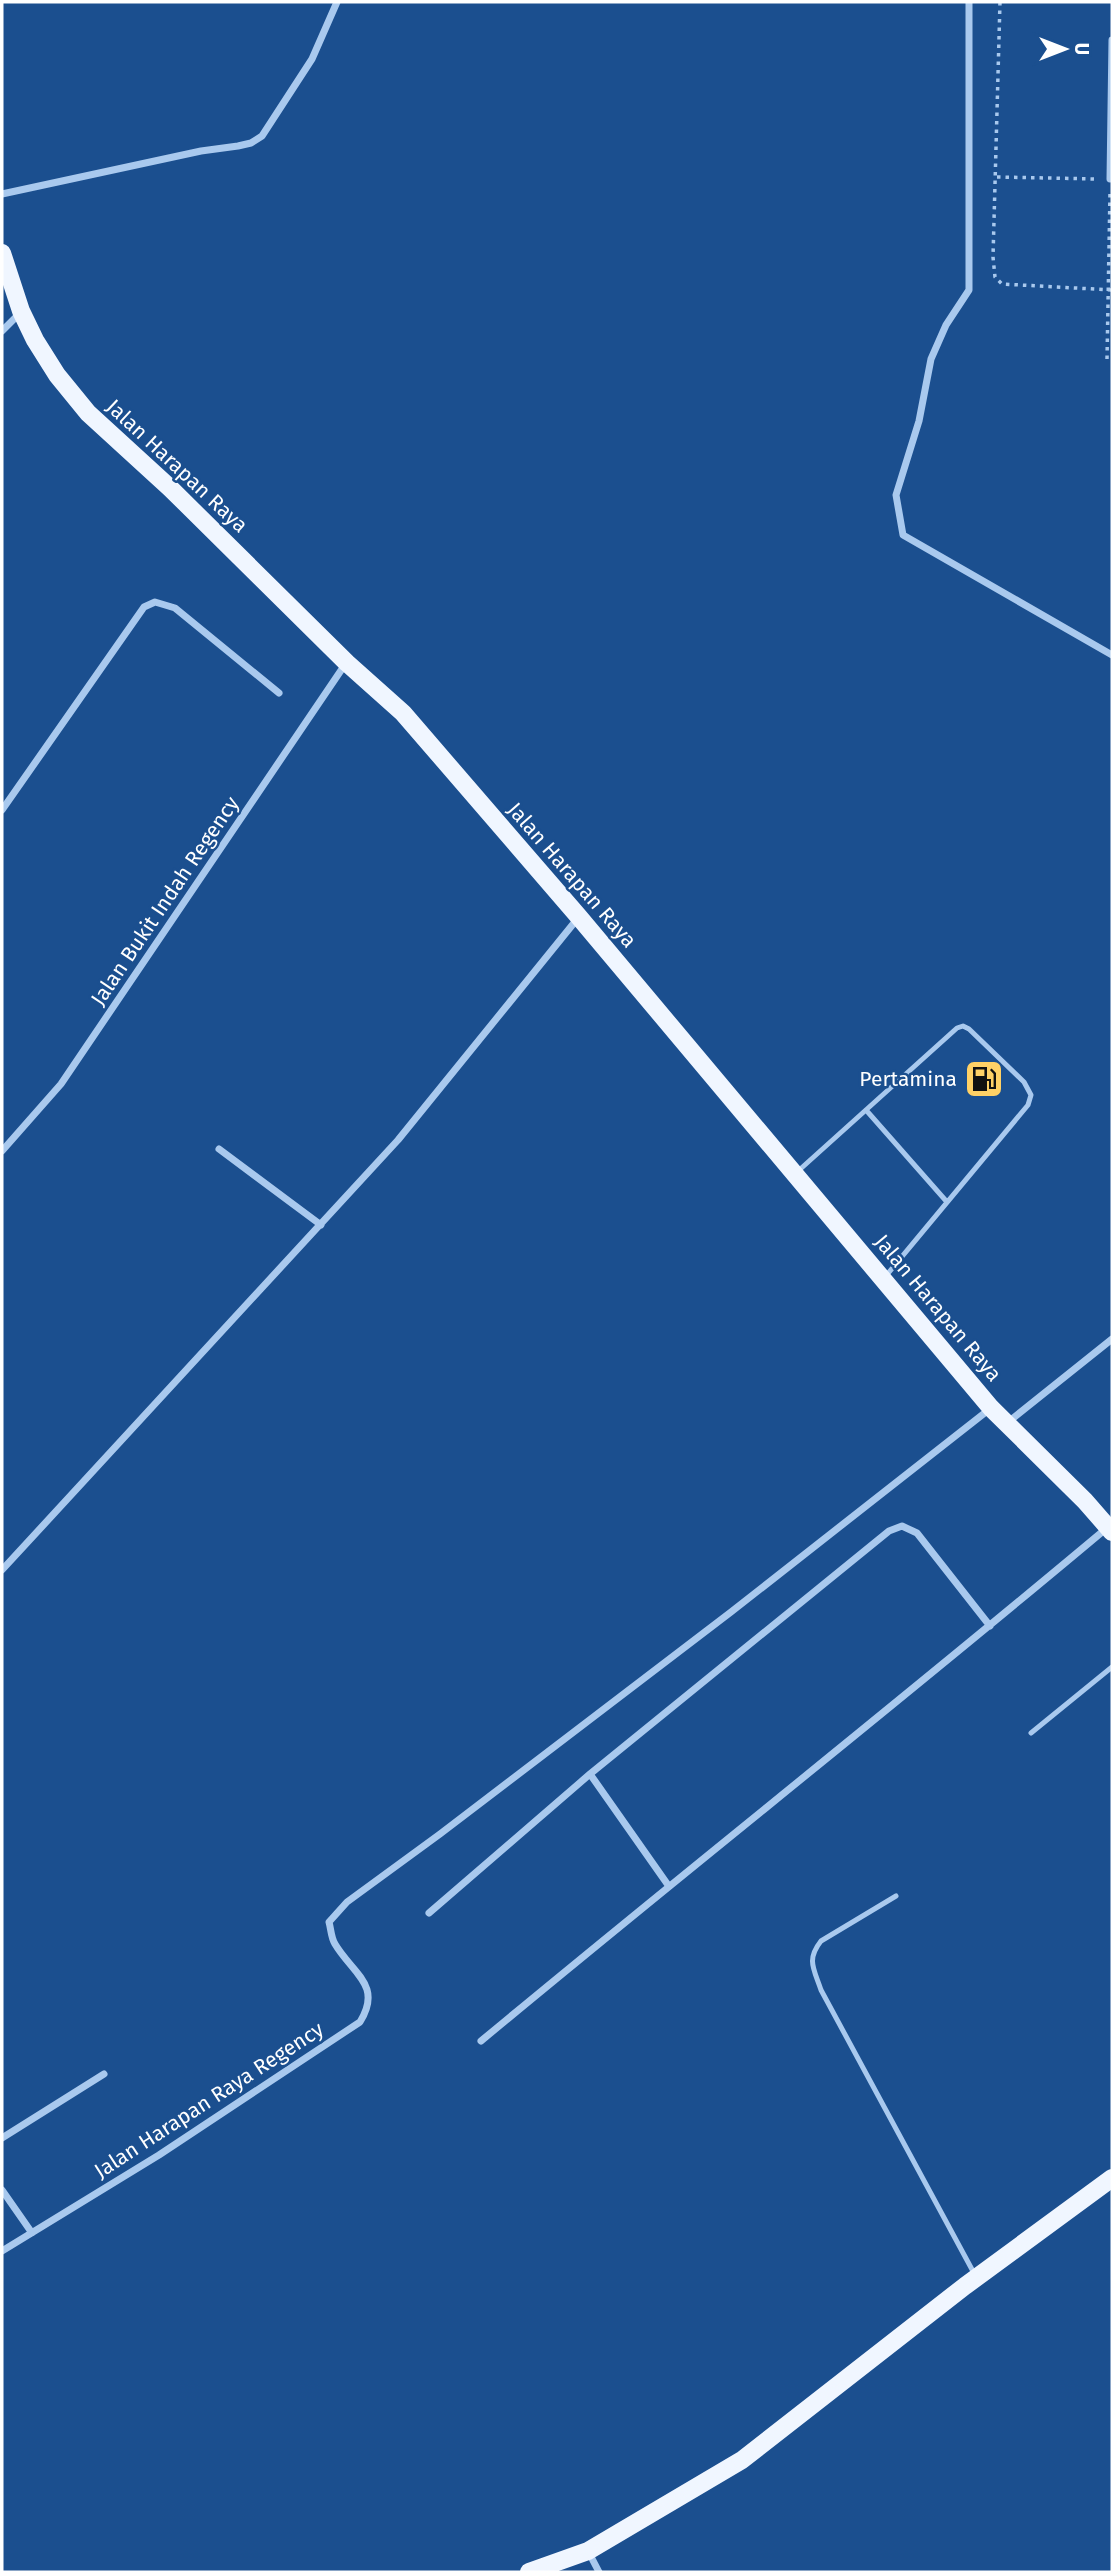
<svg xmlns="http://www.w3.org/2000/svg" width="1114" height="2574" font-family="'Fira Sans',sans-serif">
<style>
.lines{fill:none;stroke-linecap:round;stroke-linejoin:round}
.path{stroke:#a9c9ee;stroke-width:3.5;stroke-dasharray:3.5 5;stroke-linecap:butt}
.lane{stroke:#a9c9ee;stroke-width:5}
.street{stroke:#a9c9ee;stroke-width:7}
.primary{stroke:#f0f6ff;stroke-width:18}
.labels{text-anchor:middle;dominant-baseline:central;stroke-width:5;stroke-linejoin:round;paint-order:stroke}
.street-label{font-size:21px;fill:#fff;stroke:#1b4f8f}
.poi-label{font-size:21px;fill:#fff;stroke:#1b4f8f;text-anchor:end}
</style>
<rect width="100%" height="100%" fill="#1b4f8f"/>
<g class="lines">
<path class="path" d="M1000,2L993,257L995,277L1002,284L1112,290
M997,177L1096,179
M1107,359L1110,192"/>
<path class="lane" d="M866,1110L947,1202
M797,1172L957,1028L963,1026L969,1029L1024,1082L1031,1095L1028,1105L885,1277
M1031,1733L1112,1667
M896,1896L821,1941C806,1960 814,1969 821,1990L975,2275"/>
<path class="street" d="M969,2V290L946,325L931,359L919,421L896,495L903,535L1112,655
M1110,179L1112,40
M2,194L201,151L238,146L251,143L262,136L312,59L337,2
M2,331L21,312
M2,810L144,607L155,602L175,608L279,693
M219,1149L321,1225
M2,1151L61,1084L346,663
M1007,1423L1112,1339
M2,1570L398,1140L578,918
M590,1774L668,1885
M429,1913L590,1774L889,1531L902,1526L917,1533L990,1626
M481,2041C689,1868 901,1701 1108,1527
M2,2138L104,2074
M2,2190L32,2233
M2,2251L159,2155L360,2022C383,1985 352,1973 335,1944C331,1938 331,1929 329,1922L347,1902L440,1834L731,1612L991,1408
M588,2551L599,2572"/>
<path class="primary" d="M2,253L21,311L35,340L57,375L88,413L170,488L347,663L403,713L579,917L991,1408L1085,1501L1112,1532
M529,2572L588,2551L742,2460L965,2286L1112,2178"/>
</g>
<defs>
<symbol id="fuel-square" viewBox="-11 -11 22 22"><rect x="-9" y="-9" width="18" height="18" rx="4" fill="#ffd166" stroke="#1b4f8f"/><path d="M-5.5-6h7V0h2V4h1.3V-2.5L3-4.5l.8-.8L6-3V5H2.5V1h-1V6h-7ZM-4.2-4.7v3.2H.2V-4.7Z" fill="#111"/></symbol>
</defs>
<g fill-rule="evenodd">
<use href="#fuel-square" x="962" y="1057" width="44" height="44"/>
</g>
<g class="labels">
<g class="street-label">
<text transform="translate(177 466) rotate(43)">Jalan Harapan Raya</text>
<text transform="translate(572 875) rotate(49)">Jalan Harapan Raya</text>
<text transform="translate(165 901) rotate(-56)">Jalan Bukit Indah Regency</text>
<text transform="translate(938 1308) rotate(50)">Jalan Harapan Raya</text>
<text transform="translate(209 2100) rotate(-33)">Jalan Harapan Raya Regency</text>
</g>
<g class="poi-label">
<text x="957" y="1079">Pertamina</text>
</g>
</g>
<rect width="1114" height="2574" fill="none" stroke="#ffffff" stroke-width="7"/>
<g transform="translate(1065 49) rotate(90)" stroke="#1b4f8f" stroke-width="5" paint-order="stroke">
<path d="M0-5L12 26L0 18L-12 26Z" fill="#ffffff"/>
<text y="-10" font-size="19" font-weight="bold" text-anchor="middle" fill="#ffffff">U</text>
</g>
</svg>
